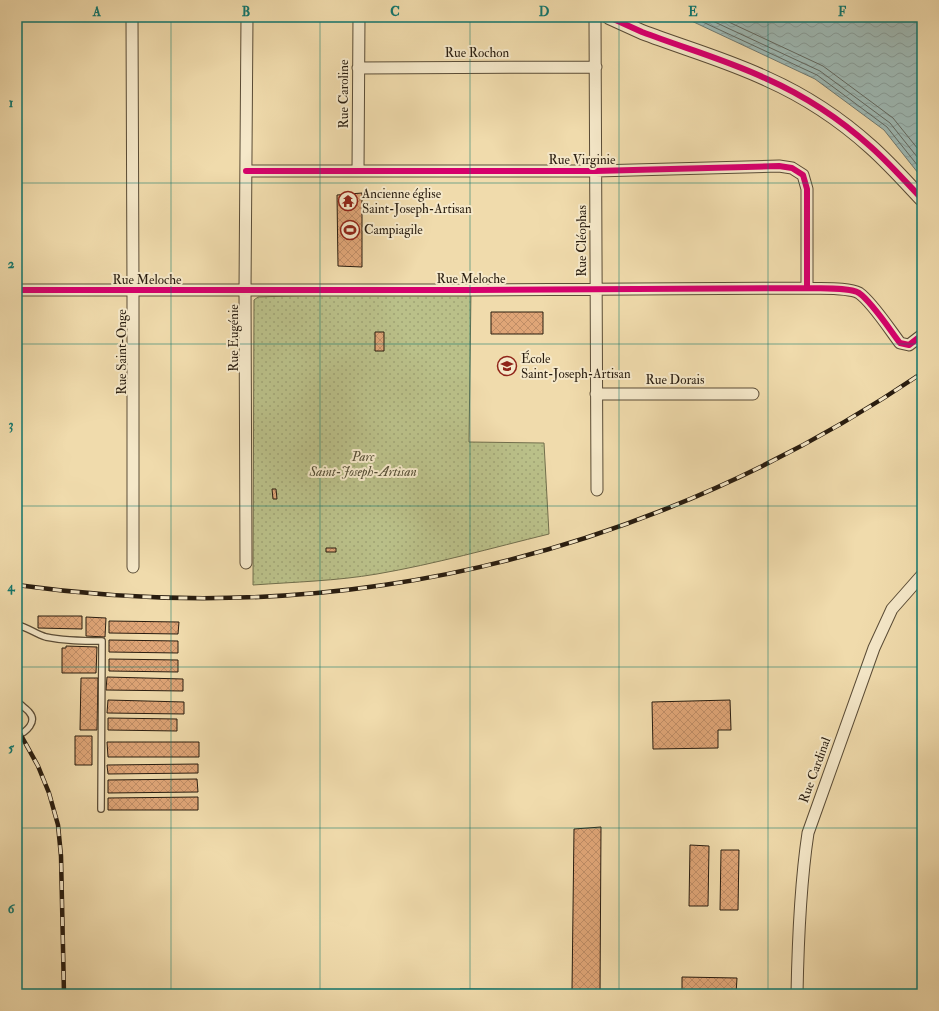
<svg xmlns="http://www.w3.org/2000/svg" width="939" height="1011" font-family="'IM FELL Double Pica',serif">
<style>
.park{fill:url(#park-dots);stroke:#716e4c}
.water{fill:url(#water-waves);stroke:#6f7a72}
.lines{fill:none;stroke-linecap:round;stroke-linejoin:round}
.shore{stroke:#636a62;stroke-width:1}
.building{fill:url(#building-cross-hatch);stroke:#281c0f}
.service-casing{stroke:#5a4c36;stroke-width:8}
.minor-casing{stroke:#5a4c36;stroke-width:13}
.tertiary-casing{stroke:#5a4c36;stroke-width:16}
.service{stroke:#f5e8c9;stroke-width:5.5}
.minor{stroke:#f5e8c9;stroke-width:11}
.tertiary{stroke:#f5e8c9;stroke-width:14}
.rail-casing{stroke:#281c0f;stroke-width:4.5}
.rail{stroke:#f5e8c9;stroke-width:3;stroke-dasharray:9;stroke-linecap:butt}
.cycleway-casing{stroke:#f5e8c9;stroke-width:8}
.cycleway{stroke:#d6006c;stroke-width:6}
.grid{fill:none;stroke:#0f766e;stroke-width:1;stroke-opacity:0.55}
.labels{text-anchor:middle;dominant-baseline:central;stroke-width:4;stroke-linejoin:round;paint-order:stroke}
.street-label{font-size:13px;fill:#281c0f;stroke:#f5e8c9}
.poi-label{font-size:13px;fill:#281c0f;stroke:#f5e8c9;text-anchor:start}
.park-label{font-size:13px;font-style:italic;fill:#544d34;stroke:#f5e8c9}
.neatline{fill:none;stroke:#0f766e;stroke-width:1.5}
.grid-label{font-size:13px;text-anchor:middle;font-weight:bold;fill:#0f766e}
</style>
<defs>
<pattern id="park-dots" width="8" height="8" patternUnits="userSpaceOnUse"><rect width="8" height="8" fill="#bac089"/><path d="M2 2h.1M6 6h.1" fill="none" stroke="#a0a475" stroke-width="1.8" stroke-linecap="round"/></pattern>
<pattern id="water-waves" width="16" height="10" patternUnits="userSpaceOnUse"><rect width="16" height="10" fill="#9eb9b4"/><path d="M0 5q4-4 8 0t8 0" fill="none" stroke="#889e9a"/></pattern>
<pattern id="building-cross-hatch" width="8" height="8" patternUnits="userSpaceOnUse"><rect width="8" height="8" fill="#dfa577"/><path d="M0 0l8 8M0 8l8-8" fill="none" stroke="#bf8d66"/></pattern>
</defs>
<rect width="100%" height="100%" fill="#f0dbac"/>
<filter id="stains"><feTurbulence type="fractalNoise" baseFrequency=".005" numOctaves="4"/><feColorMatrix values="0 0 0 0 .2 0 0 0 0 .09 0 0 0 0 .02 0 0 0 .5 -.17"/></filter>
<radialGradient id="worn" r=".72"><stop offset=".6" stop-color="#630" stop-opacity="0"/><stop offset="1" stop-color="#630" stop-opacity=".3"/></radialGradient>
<path class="park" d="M471,290L469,442L544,443L549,534C492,548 435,564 377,574C336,581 294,582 253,585L254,300L258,297Z"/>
<path class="water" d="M683,17H922V178L884,130L815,79Z"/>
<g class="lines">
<path class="shore" d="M692,17L817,75L887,127L922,171
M704,17L820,71L890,123L922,163
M718,17L823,66L893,118L922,154"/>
</g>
<path class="building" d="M362,193V267L338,266L337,195Z
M491,312H543V334H491Z
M375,332H384V351H375Z
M272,489H276L277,499H273Z
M326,548H336V552H326Z
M38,616H82V629L38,628Z
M86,617L106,618L105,637L86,636Z
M109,621L179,622L178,634L109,633Z
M109,640L178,641V653L109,652Z
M66,646L97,647L96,673H62V648H66Z
M109,659L178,660V672L109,671Z
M107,677L183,679V691L106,690Z
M81,678H98L97,730H80Z
M108,700L184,702V714L107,713Z
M730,700L731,730H718V748L653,749L652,702Z
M108,718L177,719V731L108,730Z
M75,736H92V765H75Z
M107,742H199V757H108Z
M198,764V773L108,774L107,765Z
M197,779L198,792L108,793V780Z
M198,797V810H108V798Z
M601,827L600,994H460V989L572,990L574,829Z
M690,845L709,846L708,906H689Z
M721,850H739L738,910H720Z
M682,977L737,978L736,994H682Z"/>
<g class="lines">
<defs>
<path id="service" d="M17,625C27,627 36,634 46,637C65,641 83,641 102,641L101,809
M17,701C20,705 27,709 29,712C38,722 26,732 17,736"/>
<path id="minor" d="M132,17L133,291V567
M595,17L597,490
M358,68L596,67
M246,171H596L779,166L792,168L803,175L807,189V288
M358,171L359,17
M17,290H471L807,288C820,289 848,287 859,293C872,302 890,330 900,343L909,345L922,335
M596,394H753
M246,563L245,290L247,17
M797,994C798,940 800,886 808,833L874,648L892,609L922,575"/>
<path id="tertiary" d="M609,17C620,22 631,27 642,32C684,48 727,60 767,79C805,96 840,119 871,147C889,163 905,181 922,199"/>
</defs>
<use href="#service" class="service-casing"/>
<use href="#minor" class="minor-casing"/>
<use href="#tertiary" class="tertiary-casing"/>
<use href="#service" class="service"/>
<use href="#minor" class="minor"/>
<use href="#tertiary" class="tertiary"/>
<defs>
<path id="rail" d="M17,585C139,602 262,603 384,585C576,557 761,482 922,373
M17,728L38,766L49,793L58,825L61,856L64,994"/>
</defs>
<use href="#rail" class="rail-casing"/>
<use href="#rail" class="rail"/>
<defs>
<path id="cycleway" d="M609,17C620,22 631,27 642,32C684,48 727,60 767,79C805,96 840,119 871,147C889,163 905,181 922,199
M246,171H596L779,166L792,168L803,175L807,189V288
M17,290H471L807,288C820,289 848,287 859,293C872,302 890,330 900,343L909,345L922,335"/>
</defs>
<use href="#cycleway" class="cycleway-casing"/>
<use href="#cycleway" class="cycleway"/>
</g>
<path class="grid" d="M171,17V994M320,17V994M470,17V994M619,17V994M768,17V994M17,183H922M17,344H922M17,506H922M17,667H922M17,828H922"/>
<defs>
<symbol id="temple-ring" viewBox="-11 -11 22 22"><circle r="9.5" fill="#f5e8c9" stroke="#8f2418" stroke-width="1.5"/><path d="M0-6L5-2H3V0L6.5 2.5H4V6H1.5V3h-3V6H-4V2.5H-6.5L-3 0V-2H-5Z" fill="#8f2418"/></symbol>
<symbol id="stadium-ring" viewBox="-11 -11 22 22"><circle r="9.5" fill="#f5e8c9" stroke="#8f2418" stroke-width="1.5"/><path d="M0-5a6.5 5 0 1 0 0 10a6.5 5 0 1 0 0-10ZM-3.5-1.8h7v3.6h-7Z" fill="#8f2418"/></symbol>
<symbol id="school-ring" viewBox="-11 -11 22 22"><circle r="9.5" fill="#f5e8c9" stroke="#8f2418" stroke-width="1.5"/><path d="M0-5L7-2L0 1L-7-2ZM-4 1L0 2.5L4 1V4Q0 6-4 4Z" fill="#8f2418"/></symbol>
</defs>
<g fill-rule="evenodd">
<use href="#temple-ring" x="337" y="190" width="22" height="22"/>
<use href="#stadium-ring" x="339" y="219" width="22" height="22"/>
<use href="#school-ring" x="496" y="355" width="22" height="22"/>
</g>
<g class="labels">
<g class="street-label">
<text x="477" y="53">Rue Rochon</text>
<text transform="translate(344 94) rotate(-90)">Rue Caroline</text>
<text x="582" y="160">Rue Virginie</text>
<text transform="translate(582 241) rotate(-90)">Rue Cléophas</text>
<text x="471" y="279">Rue Meloche</text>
<text x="147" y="280">Rue Meloche</text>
<text transform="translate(234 338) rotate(-90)">Rue Eugénie</text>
<text transform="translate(122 352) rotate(-90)">Rue Saint-Onge</text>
<text x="675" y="380">Rue Dorais</text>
<text transform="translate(815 770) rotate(-70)">Rue Cardinal</text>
</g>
<g class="poi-label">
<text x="362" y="194">Ancienne église<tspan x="362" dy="15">Saint-Joseph-Artisan</tspan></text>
<text x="364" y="230">Campiagile</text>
<text x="521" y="359">École<tspan x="521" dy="15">Saint-Joseph-Artisan</tspan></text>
</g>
<g class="park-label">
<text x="363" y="457">Parc<tspan x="363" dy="15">Saint-Joseph-Artisan</tspan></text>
</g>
</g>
<rect width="939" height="1011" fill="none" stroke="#f0dbac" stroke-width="44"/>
<rect x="22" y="22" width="895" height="967" class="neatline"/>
<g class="grid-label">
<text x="97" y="16">A</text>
<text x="246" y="16">B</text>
<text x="395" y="16">C</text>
<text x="544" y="16">D</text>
<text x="693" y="16">E</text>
<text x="842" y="16">F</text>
<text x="11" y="107">1</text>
<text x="11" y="268">2</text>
<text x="11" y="429">3</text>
<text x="11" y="591">4</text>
<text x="11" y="752">5</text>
<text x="11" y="913">6</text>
</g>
<rect width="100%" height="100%" filter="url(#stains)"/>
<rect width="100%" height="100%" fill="url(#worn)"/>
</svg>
